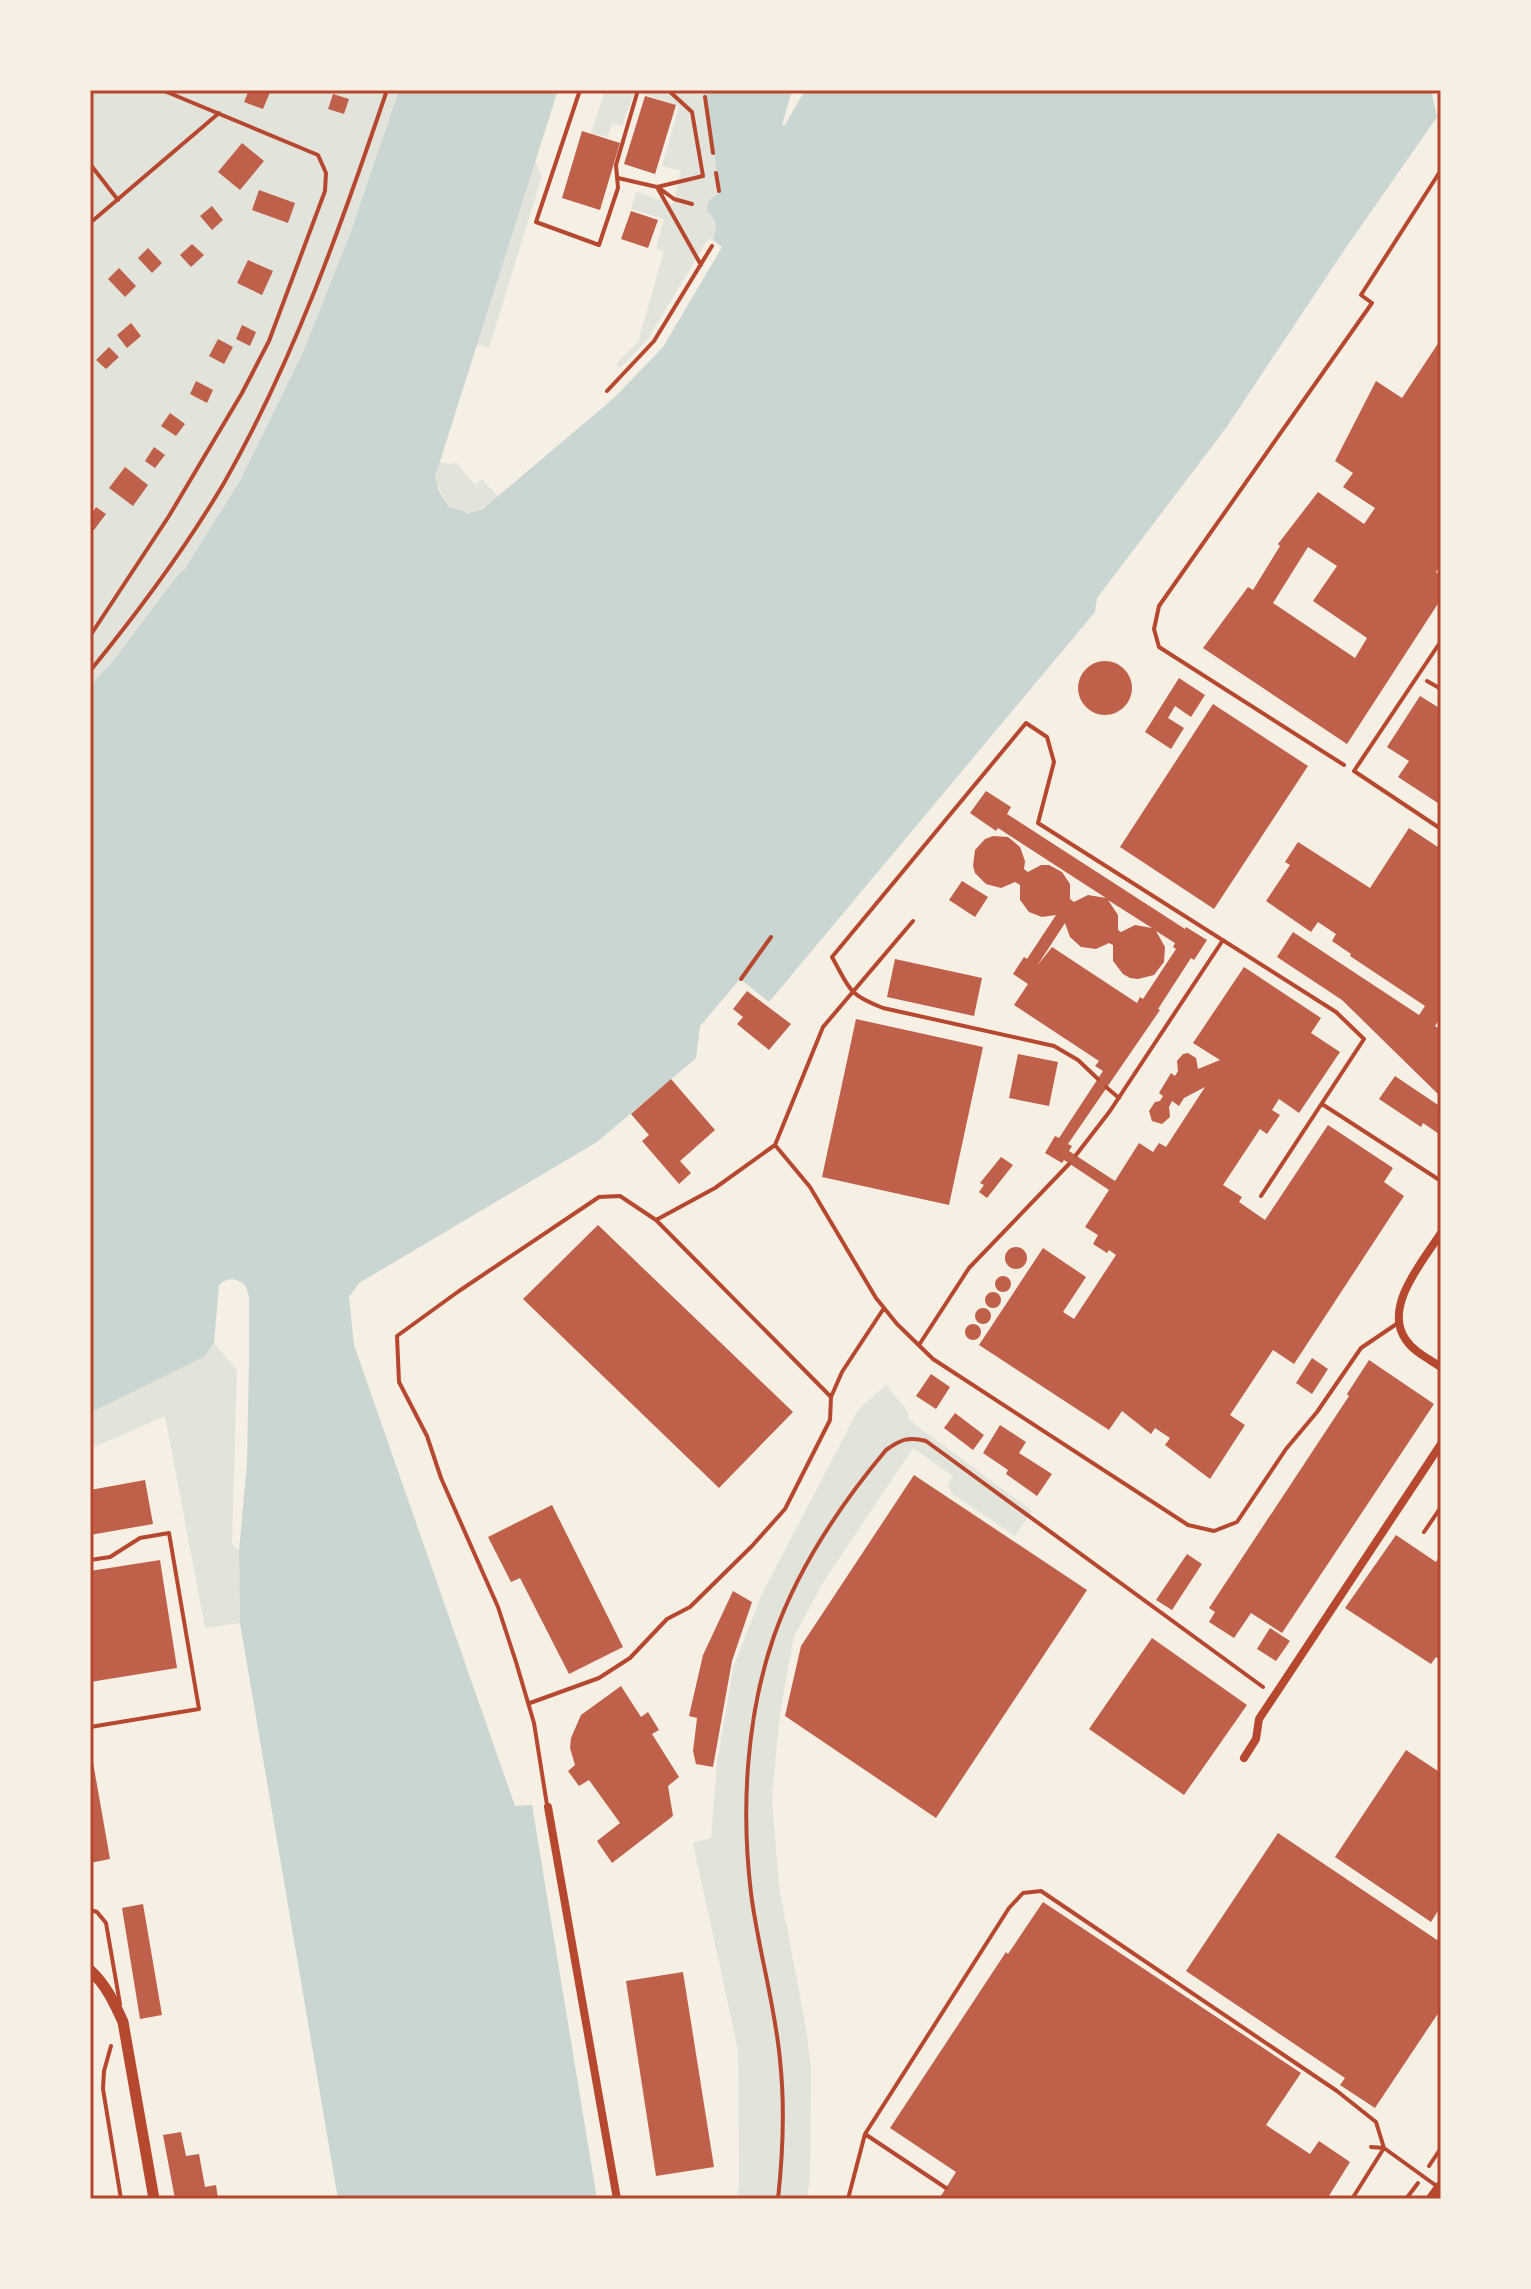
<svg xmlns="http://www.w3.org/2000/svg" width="1531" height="2289" font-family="'Work Sans',sans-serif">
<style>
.green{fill:#e2e4dc}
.water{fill:#c9d6d2}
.building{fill:#bf614a;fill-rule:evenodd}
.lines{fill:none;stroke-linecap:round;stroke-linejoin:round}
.path{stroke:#b5482f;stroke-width:4}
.service{stroke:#b5482f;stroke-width:4}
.minor{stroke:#b5482f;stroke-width:8}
.tertiary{stroke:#b5482f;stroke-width:11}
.primary{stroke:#b5482f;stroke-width:14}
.neatline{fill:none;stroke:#b5482f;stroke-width:3}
</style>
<rect width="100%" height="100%" fill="#f6efe4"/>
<path class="green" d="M90,90H399L350,234L304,350L241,479L184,571L177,576L113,661L90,686Z
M605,90H704L720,192L714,216L717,225L713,240L708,239L648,339L620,368L616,364L638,342L664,251L656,248L664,219L631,209L636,192L673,204L681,171L662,166L679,106L635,91L622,126L612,124L607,137L591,133Z
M535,160L542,176L489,348L477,345Z
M439,462L451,464L456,462L475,485L482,479L498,497C482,510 469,518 449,507L435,480Z
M214,1343L237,1370L232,1543L239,1551L240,1623L205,1628L165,1416L90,1449V1413L204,1357Z
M886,1385L908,1411L909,1420L1032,1511L1015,1536L952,1494L948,1484L953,1476L913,1448L824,1581L794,1636L780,1713L772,1797L779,1886L806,2028L811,2068L810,2177L807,2199H736L739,2186L738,2050L693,1843L711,1838L717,1763L733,1668L762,1594L858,1410Z"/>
<path class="water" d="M399,90H558L435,477L439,491L449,507L468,513L483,509L614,398L663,347L722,247L713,240C716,228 719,220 707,212L708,202L720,192L704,90H792L782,125H785L805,90H1431L1437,117L1345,249L1226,428L1097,598L1095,612L769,1002L740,979L700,1026L696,1058L597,1142L359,1283L349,1297L354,1345L515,1806L532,1805L597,2199H338L240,1623L239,1551L247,1464L249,1361V1296L245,1285C235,1278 229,1277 219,1285L214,1343L204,1357L90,1413V686L113,661L177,576L184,570L241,479L304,350L350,234Z"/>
<path class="building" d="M249,90H271L263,109L244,102Z
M333,94L349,99L344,114L328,109Z
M645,96L676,105L655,174L624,164Z
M582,131L620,143L600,210L562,198Z
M242,143L264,161L240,190L218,172Z
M259,190L295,203L288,223L252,210Z
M212,206L223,220L212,230L200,216Z
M631,211L658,220L648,248L621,239Z
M192,244L204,255L191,267L180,255Z
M148,248L162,263L152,273L138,258Z
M248,260L273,271L262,295L237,283Z
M119,268L136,286L125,297L108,279Z
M131,323L141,336L127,348L117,335Z
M242,325L256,332L250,346L236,339Z
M218,339L233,347L224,364L209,356Z
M1441,339V564L1436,572L1441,576V599L1347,744L1203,648L1248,587L1253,590L1280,546L1278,544L1318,492L1364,524L1375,508L1343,487L1353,473L1335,461L1376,381L1402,398ZM1308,547L1337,566L1313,601L1367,638L1355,658L1273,603Z
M109,347L119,357L106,369L96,360Z
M196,381L213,390L207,403L190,394Z
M170,413L185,424L176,436L161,426Z
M154,447L165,455L155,468L145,461Z
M125,467L148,485L133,506L109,488Z
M96,507L106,514L94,530L90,527V516Z
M1078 688a27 27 0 1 1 54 0a27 27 0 1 1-54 0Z
M1179,678L1205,695L1191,717L1175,706L1168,718L1184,728L1171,749L1145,732Z
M1420,696L1441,709V805L1398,777L1409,761L1387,747Z
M1213,704L1308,766L1214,909L1120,847Z
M986,791L1011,807L1007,814L1185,929L1186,927L1207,940L1194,960L1191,958L1158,1009L1160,1010L1068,1144L1072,1146L1069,1151L1115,1181L1139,1143L1153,1152L1159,1143L1166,1147L1205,1087L1184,1098L1179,1106L1172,1101L1169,1107L1170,1117L1162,1124L1152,1121L1149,1111L1155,1102L1160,1101L1163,1096L1159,1093L1171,1073L1175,1076L1178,1071L1177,1061L1183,1054L1188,1053L1196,1058L1198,1069L1220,1060L1193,1043L1244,967L1321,1018L1311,1033L1340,1052L1299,1113L1279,1099L1272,1110L1280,1115L1267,1134L1260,1129L1223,1185L1242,1197L1239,1202L1265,1220L1328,1125L1393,1168L1384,1182L1404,1196L1294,1364L1273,1350L1230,1415L1245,1425L1210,1479L1165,1445L1170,1438L1155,1428L1151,1434L1122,1411L1109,1430L979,1345L1043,1248L1086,1277L1063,1312L1074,1319L1116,1255L1109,1250L1107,1253L1093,1244L1098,1235L1085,1227L1109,1190L1064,1160L1062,1163L1045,1153L1055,1136L1059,1138L1103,1071L1095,1066L1099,1061L1014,1005L1028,984L1013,974L1024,957L1027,959L1056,915L1042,917L1029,912L1020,900V885L1015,882L1001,888L986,884L975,873L973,866L975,850L985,839L993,836L1008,837L1020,847L1025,861L1024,869L1028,872L1041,865H1049L1062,872L1070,884V899L1074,902L1088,895L1106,898L998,828L996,831L970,813ZM1108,900L1152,928L1135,925L1121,932L1118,930V915ZM1065,923L1070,937L1081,947L1096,949L1109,943L1113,945V961L1123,974L1130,978L1138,979L1154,975L1164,962L1165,947L1156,931L1175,943L1173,947L1176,949L1143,999L1140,997L1137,1003L1052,947L1037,966Z
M1409,828L1441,849V1017L1435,1026L1441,1030V1097L1342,1000L1277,957L1293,932L1419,1015L1425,1006L1350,956L1351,954L1332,941L1336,934L1318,922L1311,932L1266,901L1290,865L1285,862L1298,842L1370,888Z
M962,881L988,897L975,917L949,900Z
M895,959L982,978L974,1016L887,997Z
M747,991L791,1024L769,1050L737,1024L743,1017L733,1009Z
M856,1019L983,1047L949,1205L822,1177Z
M1018,1054L1058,1062L1049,1106L1009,1098Z
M1395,1076L1441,1107L1439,1134L1423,1123L1421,1127L1379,1099Z
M671,1079L715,1130L680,1161L691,1173L679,1184L642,1141L649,1135L631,1114Z
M1001,1157L1013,1165L987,1198L979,1192L984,1185L980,1183Z
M598,1225L793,1412L719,1488L523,1299Z
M1005 1258a11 11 0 1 1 22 0a11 11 0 1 1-22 0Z
M995 1284a8 8 0 1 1 16 0a8 8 0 1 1-16 0Z
M985 1300a8 8 0 1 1 16 0a8 8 0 1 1-16 0Z
M975 1316a8 8 0 1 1 16 0a8 8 0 1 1-16 0Z
M965 1332a8 8 0 1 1 16 0a8 8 0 1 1-16 0Z
M1312,1358L1328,1369L1312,1394L1296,1383Z
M1369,1360L1434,1404L1282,1633L1251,1613L1234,1638L1209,1622L1215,1612L1209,1608L1349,1396L1347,1394Z
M931,1374L950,1387L936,1409L916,1396Z
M955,1413L984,1435L973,1450L944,1428Z
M1000,1425L1026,1442L1019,1453L1052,1474L1037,1496L1006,1474L1008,1470L983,1453Z
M914,1475L1087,1590L936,1818L785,1716L801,1646Z
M145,1480L153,1524L90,1535V1490Z
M552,1505L623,1647L569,1674L520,1578L511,1582L488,1537Z
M1396,1535L1436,1562L1441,1554V1660L1436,1657L1431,1664L1345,1608Z
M1187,1554L1202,1564L1172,1610L1156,1600Z
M160,1560L177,1668L90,1682V1571Z
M733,1591L752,1602L732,1661L713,1767L696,1764L693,1751L697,1718L689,1716L703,1655Z
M1270,1628L1290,1641L1276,1661L1257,1649Z
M1152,1638L1247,1705L1184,1795L1089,1729Z
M621,1686L641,1717L648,1712L659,1730L652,1734L679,1777L668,1786L673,1816L612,1863L597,1841L620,1823L589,1780L579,1786L568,1771L575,1765L570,1748L571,1738L581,1715Z
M90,1745L110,1859L90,1863Z
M1406,1750L1441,1773V1906L1431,1922L1335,1857Z
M1278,1833L1437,1940L1441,1935V2009L1375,2108L1340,2085L1345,2078L1186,1971Z
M1043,1902L1301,2073L1266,2125L1310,2154L1319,2141L1350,2162L1327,2199H939L956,2172L890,2128L1006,1952L1008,1954Z
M143,1904L162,2015L140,2019L122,1908Z
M683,1972L714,2167L656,2176L626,1981Z
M181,2132L186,2156L199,2154L205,2187L216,2185L218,2199H175L163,2135Z"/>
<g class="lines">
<path class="path" d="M705,97L713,153
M90,164L118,200
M716,173L719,191
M90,223L219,113
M90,636L169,516L242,393L269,341L325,191L326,173L318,155L162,90
M90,671C139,611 185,549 224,483C294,360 342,223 387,90
M1427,681L1441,689
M1344,765L1159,647L1154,629L1159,606L1372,303L1361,295L1441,170
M741,979L771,937
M111,2046L104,2071L103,2089L121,2199
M1429,2166L1441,2148
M778,2199C783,2153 785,2106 780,2060C775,2004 758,1949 751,1893C741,1810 746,1716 774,1636C798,1568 840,1505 886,1450C900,1440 908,1436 926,1441L1263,1687
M1406,2199L1418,2183"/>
<path class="service" d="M580,90L536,222L599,245L618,188L616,165L638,90
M618,178L657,187L703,176L692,112L668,90
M657,187L701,265
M659,188L674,199L692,204
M607,391L654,341L712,246
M1441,641L1354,771L1441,829
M1098,1079L1078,1060L1054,1046L883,1008C847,994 850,989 832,957L1026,723L1047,737L1054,762L1038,823L1336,1012L1364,1039L1261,1196
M1106,1087L1119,1098
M1322,1104L1441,1181
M775,1145L810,1187L876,1298L897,1324L933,1359L1188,1525L1214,1531L1237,1522L1286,1449L1317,1412L1361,1348L1398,1323
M1076,1155L1110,1111L1223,940
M656,1220L831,1397
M919,1345L969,1268L1069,1164
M1424,1532L1441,1507
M90,1560L110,1557L140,1538L169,1533L199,1709L90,1727
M530,1703L599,1678L630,1658L667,1619L690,1607L752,1546L785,1509L830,1420L831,1397L842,1372L884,1308
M547,1805L534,1723L516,1662L498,1607L441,1478L427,1436L399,1382L397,1336L459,1291L599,1197L620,1196L656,1220L715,1188L775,1145L823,1027L913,921
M90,1910L97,1912L106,1923L120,2004
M865,2134L946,2188
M1371,2147L1384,2148L1438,2187
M848,2199L865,2134L1009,1908L1023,1893L1041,1891L1337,2091L1376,2122L1384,2148
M1352,2199L1384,2148"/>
<path class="minor" d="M1441,1233C1424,1260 1382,1307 1406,1340C1414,1352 1429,1359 1441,1367
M1244,1758L1256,1739L1259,1719L1441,1444
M548,1807L617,2199"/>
<path class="tertiary" d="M90,1970C106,1985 114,2002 123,2022L154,2199"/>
<path class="primary" d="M1433,2199L1441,2188"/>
</g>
<rect width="1531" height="2289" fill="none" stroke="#f6efe4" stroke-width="184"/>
<rect x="92" y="92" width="1347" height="2105" class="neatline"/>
</svg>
